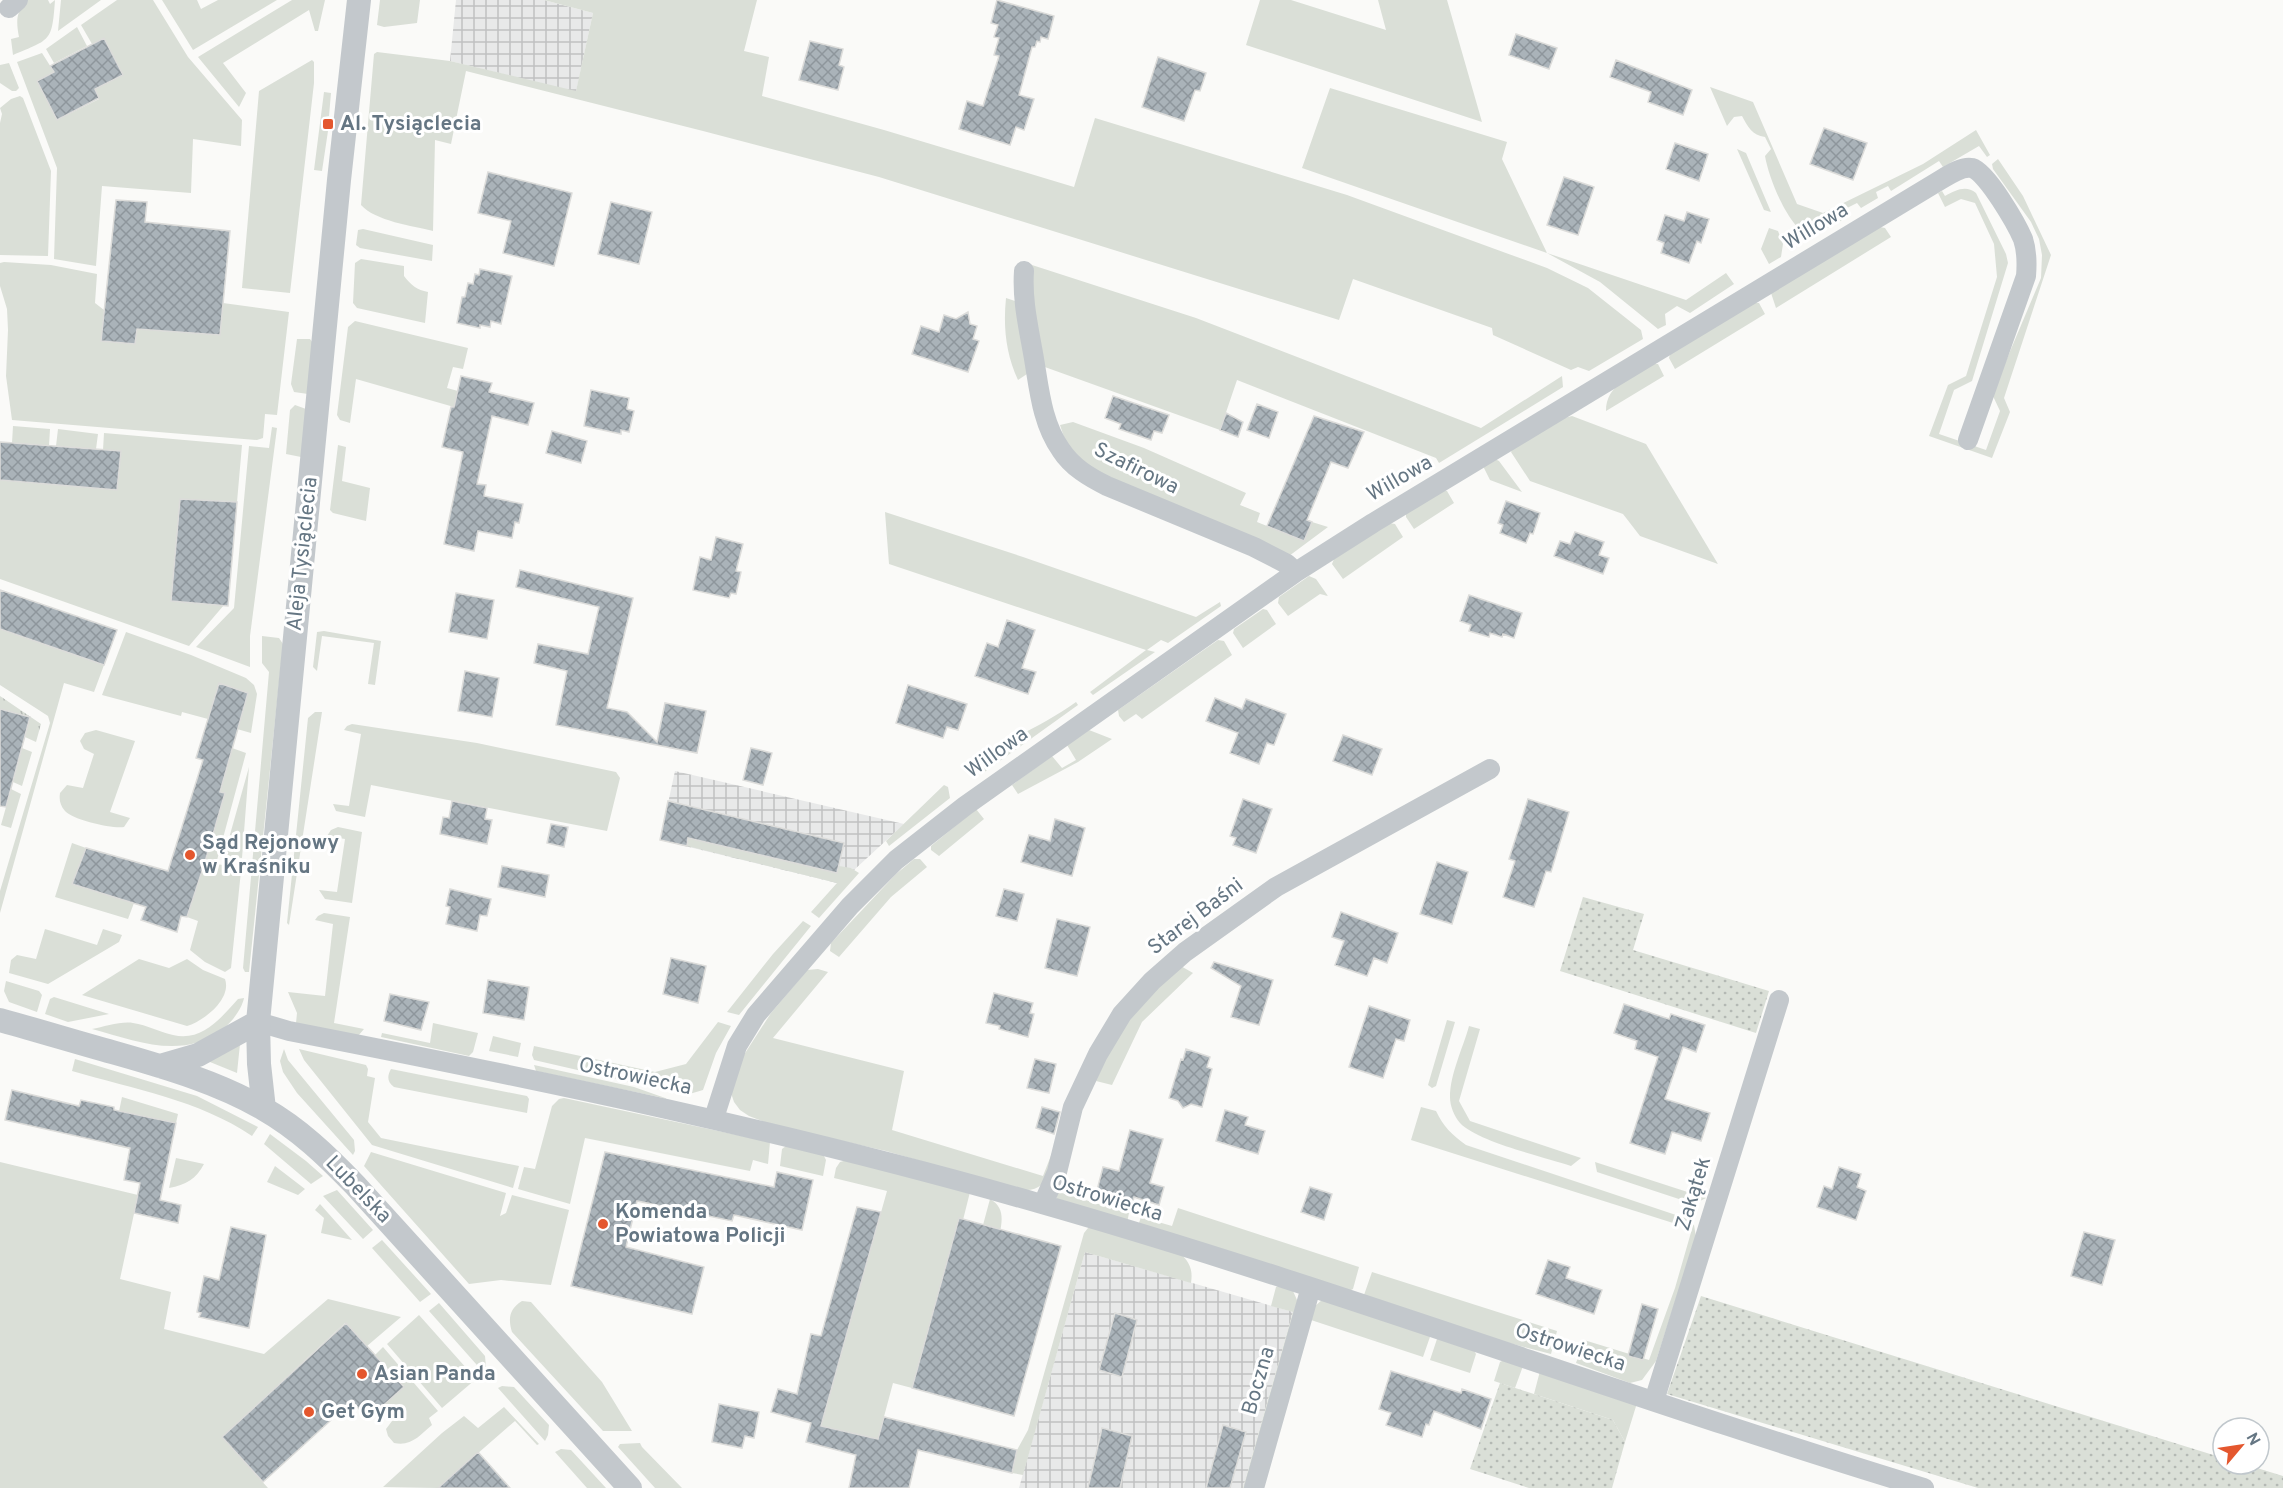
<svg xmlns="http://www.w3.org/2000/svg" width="2283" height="1488" font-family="Overpass,sans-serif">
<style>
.industrial{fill:url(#industrial-grid)}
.grass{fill:#dadfd7}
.park{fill:url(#park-tufts)}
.garden{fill:url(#garden-dots)}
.building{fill:url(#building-cross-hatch);stroke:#dcdcda;stroke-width:1.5}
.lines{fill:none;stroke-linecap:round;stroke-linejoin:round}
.minor{stroke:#c3c8cc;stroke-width:20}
.tertiary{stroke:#c3c8cc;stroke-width:24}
.poi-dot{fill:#e4572e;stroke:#fff;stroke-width:2}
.labels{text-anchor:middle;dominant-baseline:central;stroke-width:6;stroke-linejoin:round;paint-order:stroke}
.poi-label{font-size:21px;font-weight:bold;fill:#657683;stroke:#fff;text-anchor:start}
.street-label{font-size:21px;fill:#657683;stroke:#fff}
</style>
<defs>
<pattern id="industrial-grid" width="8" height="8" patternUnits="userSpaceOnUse" patternTransform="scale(1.5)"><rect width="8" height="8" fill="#e8e9e9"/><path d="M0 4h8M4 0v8" fill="none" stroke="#c0c1c2"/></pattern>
<pattern id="park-tufts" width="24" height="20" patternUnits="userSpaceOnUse" patternTransform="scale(1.5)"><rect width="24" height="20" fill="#dadfd7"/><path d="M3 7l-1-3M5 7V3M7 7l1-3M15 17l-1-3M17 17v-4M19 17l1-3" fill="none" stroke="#b4b9b4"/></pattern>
<pattern id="garden-dots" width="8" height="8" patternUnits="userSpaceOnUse" patternTransform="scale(1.5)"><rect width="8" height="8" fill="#dadfd7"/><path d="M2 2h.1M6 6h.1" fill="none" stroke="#b4b9b4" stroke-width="1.8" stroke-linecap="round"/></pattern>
<pattern id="building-cross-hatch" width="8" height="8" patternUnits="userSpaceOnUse" patternTransform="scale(1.5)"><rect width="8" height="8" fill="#aab3b9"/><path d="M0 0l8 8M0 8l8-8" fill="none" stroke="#8e969c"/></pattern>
</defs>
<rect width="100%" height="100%" fill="#fafaf8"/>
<path class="industrial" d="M456,0H544L593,13L576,92L450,61Z
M675,771L904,824L854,870L851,868L837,883L660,840Z
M1085,1252L1293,1312L1243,1488H1019Z"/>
<path class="grass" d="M26,0H48L50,4L55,0C52,42 51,39 13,55L11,39L19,37C16,21 16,13 26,0Z
M61,0H101L58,31Z
M117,0H153L188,57L242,120L241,146L193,139L191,193L102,186L96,266L54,259L57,168L17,62L42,53L54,72L37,81L57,120L99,99L95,89L123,75L104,38L92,44L81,25Z
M162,0H197L201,9L218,0H277L193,50Z
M292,0H325L318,31H315L309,10L223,63L246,93L239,107L198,57Z
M380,0H420L417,23L384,27L377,25Z
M544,0H757L744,51L769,57L762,96L884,130L1074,187L1095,118L1347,195L1547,268L1588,288L1641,330L1643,339L1589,371L1578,367L1571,370L1493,335L1492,328L1353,279L1339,320L879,177L703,131L466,71L451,144L435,140L433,231C413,226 375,221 361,205L374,54L377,52L450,61L576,91L593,13Z
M1260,0H1291L1386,30L1378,0H1447L1482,122L1246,45Z
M77,27L87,46L54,63L46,49Z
M312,60L314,62V83L290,293L242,288L259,91Z
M9,63L19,88L16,91H12L0,83V65Z
M1710,87L1753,102L1797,204L1823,213L1923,164L1976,130L1990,155L1987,157L1979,146L1943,167L1939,161L1891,191L1888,186L1876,192L1878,198L1861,208L1857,203L1845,209L1848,217L1810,237C1788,227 1769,179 1765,156L1771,149L1765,137C1752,135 1748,127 1742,116L1734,117L1727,126Z
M1330,88L1507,142L1502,159L1547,253L1686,300L1726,273L1734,284L1690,313L1677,306L1665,314L1666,325L1658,329L1600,282L1547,253L1302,168Z
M324,92L331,93L329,116L323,117L322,130L328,131L322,171L314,170Z
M20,96L23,98L51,171L48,256L0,255V123L2,114L0,108L11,99Z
M1737,149L1746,153L1771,212L1764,210Z
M1998,159L2023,196L2051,255L2004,398L2010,412L1992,458L1929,436L1948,385L1966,376L1997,277L1994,244L1975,203L1961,199L1945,207L1938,193L1942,191L1945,196C1956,190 1966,185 1976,193L2006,254L2008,263L1972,381L1954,390L1939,434L1986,450L2000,411L1992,394L2041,278L2042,255L2039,239L2031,222L1993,169L1992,164Z
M1880,227L1885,228L1891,237L1776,308L1771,293Z
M1769,228L1778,231L1783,244L1781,257L1769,264L1761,249Z
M363,229L433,245L432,261L360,248L356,245L358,230Z
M361,259L404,266V276C411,285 417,290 428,292L425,323L357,308L353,303L355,263Z
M4,262L51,265L97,274L95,303L104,310L101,341L135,344L138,307L161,331L219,335L223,303L289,312L277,415L265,414L263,438L257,440L12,420L6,376L8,330L7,309L0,286V263Z
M1032,265L1196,318L1481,428L1562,376L1563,387L1439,463L1436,458L1237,380L1220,430L1042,366L1030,282Z
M1006,298L1018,302L1030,372L1018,380C1006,354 1003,327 1006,298Z
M1754,303H1759L1765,314L1675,369L1669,358L1670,354Z
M355,321L468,348L463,369L453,367L447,388L458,391L454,407L356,379L350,423L340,420L337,415L348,327Z
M297,339H310L313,343L308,394L294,392L291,384Z
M1653,364H1658L1664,376L1606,411C1606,384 1632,377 1653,364Z
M295,405L306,409L301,457L286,454L290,410Z
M1572,416L1646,444L1718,564L1640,536L1623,514L1530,481L1511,452L1513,448L1564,418Z
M1073,422L1144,448L1246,493L1240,505L1260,513L1257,522L1304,541L1312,522L1328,527L1289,556L1110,480L1079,459L1065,440L1060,425Z
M13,426L50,429L49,446L12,443Z
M272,427L277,428L250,636V667L196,647L234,608L249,446L269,448Z
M58,429L98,434L96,449L56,446Z
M104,433L242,445L237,502L180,500L171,601L224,605L189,646L0,579V480L103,450Z
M338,445L346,447L342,481L370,488L366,521L333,513L330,510Z
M1495,459L1499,461L1522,492L1490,480L1483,466Z
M1443,490L1447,491L1454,503L1414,529L1406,517V513Z
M885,512L1023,557L1196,617L1220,602L1221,606L1168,643L1161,640L1147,650L1155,652L1093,695L1090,692L1146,650L889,564Z
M1389,523L1395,524L1403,537L1343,579L1332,564L1334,559Z
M1309,576L1316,579L1328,596L1320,594L1288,616L1278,603L1279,597Z
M1263,609L1267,610L1276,624L1243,648L1233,633L1234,629Z
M0,629L104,665L94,692L64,683L0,913V891L50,723L48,716L0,685Z
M324,631L381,641L375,685L368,684L374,643L322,636L317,671L313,667L317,632Z
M126,632L191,655L246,678L254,685L257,694L251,733L237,729L248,693L220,683L208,719L182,712L181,716L102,695Z
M262,636L279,638L283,644L249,972H245L243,968L269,672L262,663Z
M1218,640L1224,641L1232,655L1142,719L1136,714L1124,722L1119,716L1118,710Z
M1076,702L1078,705L983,773L974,762C1007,740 1044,725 1076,702Z
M315,712H322L289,925L287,923L308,718Z
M352,724L477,743L616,772L620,778L607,831L371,785L365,817L336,811L333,804L349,806L361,734L344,730L347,726Z
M96,730L135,741L110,812L130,818L124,827C113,829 73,820 65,811C60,805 59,800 60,793L67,785L83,788L94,754L84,749L80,741L85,733Z
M1089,730L1112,739L1078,762L1018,794L1012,785L1052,756L1062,768L1076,760L1067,745Z
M22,748L32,752L22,786L13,782Z
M232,748L246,753L216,864L238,867L241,871L231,968L225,972L205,962L190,950L198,921L187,917L225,793L220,792Z
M249,767L242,858L224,856Z
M944,785L948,787L950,798L889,846L886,841Z
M11,789L21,794L11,828L1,825Z
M976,809L984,819L939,856L931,850V846Z
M338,827L362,832L352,903L325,899L319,890L337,892L345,839L327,836L331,830Z
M688,838L837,872L839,866L851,868L859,873L819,918L811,912L837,883L687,846Z
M72,843L86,848L73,884L134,903L128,919L55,897Z
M914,859H920L927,867L891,897L839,957L830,951L831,943L896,874Z
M324,913L350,917L334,1023L364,1029L358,1036L296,1023L297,1013L288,992L325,996L333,924L315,920L318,916Z
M803,921L811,926L739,1015L727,1012L773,954Z
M45,929L97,945L103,929L122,935L119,942L48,984L9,973L11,960L17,955L36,959Z
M139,959L169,968L187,959L203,970L225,979C232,999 204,1021 187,1026L82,995Z
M1179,965L1193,973L1142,1022L1112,1085L1096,1081L1109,1051L1126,1022Z
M818,969L828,972L773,1038L904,1071L892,1130L1043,1176L1059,1135C1053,1160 1052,1197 1017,1189L886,1151L772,1125L749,1116L740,1110L734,1102L731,1093L740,1061L771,1013L803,975L807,970Z
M6,981L39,991L42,995L37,1012L9,1002L4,991Z
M54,997L109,1014L68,1022L45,1014L50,999Z
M244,998C242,1008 233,1021 224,1028C183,1061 137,1041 92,1029C104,1027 121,1021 133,1023C147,1025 160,1032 173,1035C202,1042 221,1018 238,999Z
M1447,1020L1455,1022L1436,1086L1432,1088L1428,1085Z
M718,1022L731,1026L716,1053L703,1090L686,1095L534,1060L532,1055L534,1046L655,1072L686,1064Z
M433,1023L478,1033L473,1052L469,1056L381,1037L382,1033L430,1043Z
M1469,1026L1480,1029L1459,1101L1470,1121L1581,1158L1571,1166C1544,1157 1478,1142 1460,1123C1454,1116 1450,1106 1450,1097C1450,1074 1463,1048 1469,1026Z
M493,1036L521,1043L518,1057L489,1051Z
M240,1044L237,1073L210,1062V1061Z
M284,1049L288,1060L354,1140L355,1151L353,1155L297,1093L283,1072L280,1061Z
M299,1049L366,1065L368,1069L367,1076L375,1078L368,1122L381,1138L519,1166L513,1188L372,1145L304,1060Z
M75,1059L197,1096L258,1127L252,1136C199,1100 133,1089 72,1071Z
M534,1065L634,1087L668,1099L536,1071Z
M391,1069L527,1096L529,1099L527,1113L394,1087C387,1082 387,1076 391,1069Z
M122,1097L178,1114L176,1123L136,1115L130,1149L112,1145Z
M564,1098L770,1142L768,1164L753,1160L750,1171L585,1138L570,1204L518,1189L524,1167L535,1169L552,1106L559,1099Z
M1421,1107L1436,1111C1443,1126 1452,1135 1466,1145L1685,1218L1694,1225L1696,1237L1656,1361L1642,1380L1630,1383L1576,1363L1584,1340L1649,1360L1675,1288L1692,1229L1411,1140Z
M270,1134L306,1161L323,1176L311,1184L264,1144Z
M786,1146L823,1154L826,1160L823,1176L780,1166L782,1149Z
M371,1152L506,1193L500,1216L506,1213L512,1195L569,1210L551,1285L501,1280L469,1284L364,1166Z
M176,1158L204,1164C196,1179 186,1185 169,1188Z
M847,1160L970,1192L963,1220L959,1219L912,1388L893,1383L878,1439L821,1426L887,1191L834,1178L836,1168L840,1162Z
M0,1162L138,1195L120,1279L171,1292L164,1329L264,1354L328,1299L401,1317L367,1346L345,1323L222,1437L268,1488H0Z
M1595,1162L1706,1198L1694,1204L1597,1172Z
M275,1166L305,1189L298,1195L267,1182Z
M337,1190L373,1230L363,1239L323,1196Z
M1055,1191L1129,1213L1127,1223L1057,1200Z
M990,1199C1003,1206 1003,1218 1000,1232L983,1225Z
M320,1204L352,1240L321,1233L324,1218L315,1210Z
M1178,1208L1359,1267L1353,1289L1349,1291L1138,1226L1141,1217L1172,1226Z
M1088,1228H1094L1181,1254C1190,1263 1193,1270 1191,1283L1085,1252L1023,1475L1012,1473L1017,1450L1028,1430L1084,1233Z
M382,1240L431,1294L420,1302L372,1248Z
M1372,1272L1557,1331L1551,1354L1456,1329L1364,1295Z
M1280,1285L1293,1291L1297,1300V1313L1248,1488H1243L1293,1312L1271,1306L1276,1287Z
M1323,1299L1431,1334L1423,1357L1311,1320L1314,1307Z
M522,1301L531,1302L602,1382L632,1431H603L512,1332C508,1319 509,1309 522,1301Z
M439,1303L485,1356L486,1367L484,1373L429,1311Z
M419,1315L476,1379L442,1408L387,1344Z
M1438,1336L1473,1349L1476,1354L1470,1373L1430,1360Z
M383,1347L438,1411L429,1418L432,1425C420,1435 411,1447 394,1443L388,1436L386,1429L395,1417L384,1405L404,1386L375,1355Z
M1504,1360L1523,1366L1515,1388L1494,1381L1500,1362Z
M1540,1371L1637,1403L1625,1442L1613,1420L1534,1394Z
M502,1386L514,1387L549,1425L548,1435L545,1441L498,1388Z
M504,1407L539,1444L537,1445L515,1421L438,1488L383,1487L442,1433L464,1416L478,1428Z
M640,1443L642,1447L682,1488H655L618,1447L620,1444Z
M561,1449L571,1450L606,1488H587L555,1452Z"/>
<path class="park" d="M0,696L41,724L36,742L25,737L30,717L0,709Z"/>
<path class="garden" d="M1583,897L1644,914L1633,950L1769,991L1756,1033L1560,971Z
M1701,1296L2223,1458V1464H2244L2283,1476V1488H1978L1667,1394Z
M1500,1383L1613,1420L1625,1442L1612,1488H1529L1470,1469Z"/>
<path class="building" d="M997,0L1054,16L1048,39L1041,37L1040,42L1037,41L1035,47H1032L1019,95L1034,99L1024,130L1016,127L1010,145L959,129L967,101L983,106L999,56L994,55L999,38L994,37L998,25L991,23Z
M1516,34L1557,48L1549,69L1509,55Z
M104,38L123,75L95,89L99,98L57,120L37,81L54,72L50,66Z
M810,41L843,49L839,65L844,67L838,90L799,80Z
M1158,57L1206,73L1200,91L1195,90L1184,121L1142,107Z
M1616,60L1692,90L1683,115L1648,102L1651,92L1610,77Z
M1824,128L1867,143L1853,180L1810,164Z
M1675,143L1708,154L1699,181L1666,169Z
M488,172L572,193L554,266L503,253L511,221L478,213Z
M1564,177L1594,187L1578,235L1547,225Z
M116,200L147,202L145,222L230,231L220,335L137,329L135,344L101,341Z
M611,202L652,212L639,264L598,254Z
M1687,212L1709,219L1701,243L1697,241L1689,263L1661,253L1664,243L1657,240L1665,215L1684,221Z
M480,269L512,276L501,324L491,321L490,327L480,325V328L457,323L462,297H465L468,283L473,284L475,274L479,275Z
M968,312L970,324L977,326L973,339L979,341L968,372L912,354L921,326L939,332L944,315L956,319Z
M461,376L492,383L489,392L534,403L528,425L492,416L477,484L486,485L484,496L523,504L519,523L515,522L512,538L478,531L474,551L444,544L463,452L442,447L451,407H454Z
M591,390L629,398L627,409L634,411L629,432L621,430V434L584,426Z
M1113,396L1169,415L1162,433L1154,431L1151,440L1119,429L1121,424L1105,418Z
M1257,404L1278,412L1269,438L1247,430Z
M1226,413L1243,422L1238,437L1220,430Z
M1314,416L1364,432L1348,468L1331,462L1307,520L1312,522L1304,541L1267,526Z
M552,431L587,441L581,463L546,453Z
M0,442L121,451L117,490L0,480Z
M180,499L237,502L228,606L171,601Z
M1506,501L1540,513L1533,534L1530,533L1526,543L1500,533L1503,525L1498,523Z
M1575,532L1604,542L1599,555L1609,558L1603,574L1554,556L1560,541L1570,544Z
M716,537L743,544L736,571L741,572L736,594L731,593L729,598L693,590L700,557L711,560Z
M520,570L633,598L607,708L627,712L657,742L665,703L706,711L697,753L556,725L567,671L534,663L538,644L588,654L599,607L516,587Z
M0,590L117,630L104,665L0,629Z
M456,593L494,600L487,639L449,632Z
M1469,595L1522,613L1514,638L1503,634L1502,637L1490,633L1489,637L1469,631L1471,625L1460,621Z
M1007,620L1035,630L1022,668L1036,672L1028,694L975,676L987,643L998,647Z
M465,671L499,678L492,717L458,711Z
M219,683L248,693L220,792L225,793L205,862L187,917L181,916L177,932L141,920L146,907L72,884L86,848L168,871L203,760L196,758Z
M908,685L967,704L958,730L947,727L943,738L896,723Z
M1215,698L1242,709L1246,699L1286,714L1274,745L1267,743L1259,764L1230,753L1238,733L1206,721Z
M0,709L30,717L6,807L0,806Z
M1343,735L1382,749L1372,775L1333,761Z
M751,748L772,753L763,785L743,780Z
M1243,799L1272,809L1256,853L1233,845L1236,838L1230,836Z
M1528,799L1569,812L1551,872L1546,871L1534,907L1503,897L1515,861L1509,859Z
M452,801L487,808L485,819L492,820L487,844L440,834L443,817L449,818Z
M668,801L844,843L837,873L688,838L687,846L660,840Z
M1055,819L1085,828L1072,876L1021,862L1029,835L1050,841Z
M551,824L568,827L564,847L547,843Z
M1437,862L1468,872L1452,924L1420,914Z
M502,866L549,875L545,897L498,887Z
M450,889L491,899L487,916L480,915L477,931L446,924L450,907L446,906Z
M1004,889L1024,894L1017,921L996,916Z
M1341,912L1398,933L1387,963L1374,958L1367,976L1335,965L1344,941L1332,937Z
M1057,919L1090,927L1077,976L1045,968Z
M671,958L706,966L698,1003L663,994Z
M1214,962L1273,980L1259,1025L1231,1017L1241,986L1211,968Z
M488,980L529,987L524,1020L483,1013Z
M994,993L1033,1003L1030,1013L1034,1014L1028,1037L999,1029L1000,1026L986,1023Z
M390,994L429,1002L421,1030L384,1021Z
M1624,1004L1669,1019L1671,1014L1705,1025L1696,1052L1683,1047L1665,1099L1710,1113L1701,1141L1672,1132L1665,1154L1630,1143L1658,1057L1635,1049L1637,1041L1614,1033Z
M1369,1006L1410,1020L1404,1041L1396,1039L1383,1078L1349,1067Z
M1186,1049L1210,1057L1207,1067L1212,1069L1202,1107L1191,1104L1183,1108L1178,1101L1169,1098L1181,1059L1183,1060Z
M1035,1059L1056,1064L1049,1093L1027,1088Z
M12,1090L79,1106L81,1100L114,1107V1110L176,1123L160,1200L181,1205L178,1223L134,1213L140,1183L124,1180L130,1148L5,1120Z
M1042,1107L1060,1112L1054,1134L1036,1128Z
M1225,1110L1248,1117L1245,1125L1265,1131L1258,1154L1216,1141Z
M1130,1130L1163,1139L1150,1183L1164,1187L1159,1205L1134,1197L1131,1209L1095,1198L1103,1167L1119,1171Z
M605,1152L774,1187L777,1172L813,1180L802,1230L734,1215L732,1221L637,1201L626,1247L704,1267L692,1314L571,1286Z
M1839,1167L1861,1174L1857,1187L1866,1191L1856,1220L1817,1207L1824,1186L1832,1189Z
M1310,1187L1332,1194L1324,1220L1301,1212Z
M857,1207L881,1212L821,1426L878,1439L884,1417L1017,1450L1012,1473L918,1450L909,1488H849L856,1455L806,1442L811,1423L771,1412L778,1389L797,1394L811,1334L821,1336Z
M959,1218L1061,1246L1014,1416L912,1388Z
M231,1227L266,1235L249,1328L199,1317L201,1313L197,1312L204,1276L219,1280Z
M2084,1232L2115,1240L2102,1285L2071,1276Z
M1548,1260L1570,1267L1566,1278L1602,1290L1594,1314L1536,1294Z
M1642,1304L1658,1309L1643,1360L1628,1356Z
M1115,1313L1137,1320L1122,1377L1099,1370Z
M346,1323L404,1387L368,1419L352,1401L263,1482L222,1437Z
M1391,1371L1461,1393L1462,1389L1491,1399L1481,1429L1434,1411L1429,1425L1426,1424L1422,1437L1386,1425L1391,1413L1379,1409Z
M719,1404L759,1412L754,1438L745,1436L742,1448L712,1442Z
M1223,1425L1246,1432L1230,1488H1206Z
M1102,1428L1132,1436L1120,1488H1088Z
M478,1452L510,1488H438Z"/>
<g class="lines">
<path class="minor" d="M9,8L18,0
M1024,271C1022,299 1028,325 1033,353C1039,386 1041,422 1061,450C1072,467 1089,477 1107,486L1254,547L1287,564L1296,572
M258,1022L289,1031C541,1080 791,1132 1038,1203C1336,1288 1627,1398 1924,1488
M714,1118L737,1046L756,1015L850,906L896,860L965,806L1296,572L1373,523L1942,179C1950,174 1963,166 1972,168C1987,172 2017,225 2023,239C2027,251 2027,264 2026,276L1968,440
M1043,1204L1057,1172L1073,1107L1098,1054L1122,1014L1152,981L1185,952L1276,887L1490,769
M1654,1401L1779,1000
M1254,1488L1311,1287"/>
<path class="tertiary" d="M0,1020C40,1031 79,1043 119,1054C168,1068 219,1083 264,1109C299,1129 327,1156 355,1185L630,1488
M160,1066L198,1055L258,1022
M264,1109L259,1064L258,1022L339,180L359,0"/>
</g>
<g class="poi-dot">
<rect x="322" y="118" width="12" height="12" rx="3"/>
<circle cx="190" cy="855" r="6"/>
<circle cx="603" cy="1224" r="6"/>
<circle cx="362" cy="1374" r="6"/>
<circle cx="309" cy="1412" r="6"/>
</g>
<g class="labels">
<g class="poi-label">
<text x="340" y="124">Al. Tysiąclecia</text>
<text x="202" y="843">Sąd Rejonowy<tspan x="202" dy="24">w Kraśniku</tspan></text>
<text x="615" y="1212">Komenda<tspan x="615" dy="24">Powiatowa Policji</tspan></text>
<text x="374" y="1374">Asian Panda</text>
<text x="321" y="1412">Get Gym</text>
</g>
<g class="street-label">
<text transform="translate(1816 227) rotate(-31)">Willowa</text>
<text transform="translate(1136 469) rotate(26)">Szafirowa</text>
<text transform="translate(1400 479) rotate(-30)">Willowa</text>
<text transform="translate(303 554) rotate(-84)">Aleja Tysiąclecia</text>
<text transform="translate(997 753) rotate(-36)">Willowa</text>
<text transform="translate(1196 917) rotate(-37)">Starej Baśni</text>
<text transform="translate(635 1077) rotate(12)">Ostrowiecka</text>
<text transform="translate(358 1190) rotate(46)">Lubelska</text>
<text transform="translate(1694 1194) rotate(-73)">Zakątek</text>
<text transform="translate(1107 1199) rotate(17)">Ostrowiecka</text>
<text transform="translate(1570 1348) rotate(18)">Ostrowiecka</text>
<text transform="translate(1259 1381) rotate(-74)">Boczna</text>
</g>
</g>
<g transform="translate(2241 1446) rotate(61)"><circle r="28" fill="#ffffff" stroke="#c1c8cd" stroke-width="1.5"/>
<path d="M0-4.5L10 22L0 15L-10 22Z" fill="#e4572e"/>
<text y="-9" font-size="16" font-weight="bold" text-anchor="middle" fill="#657683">N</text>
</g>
</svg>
